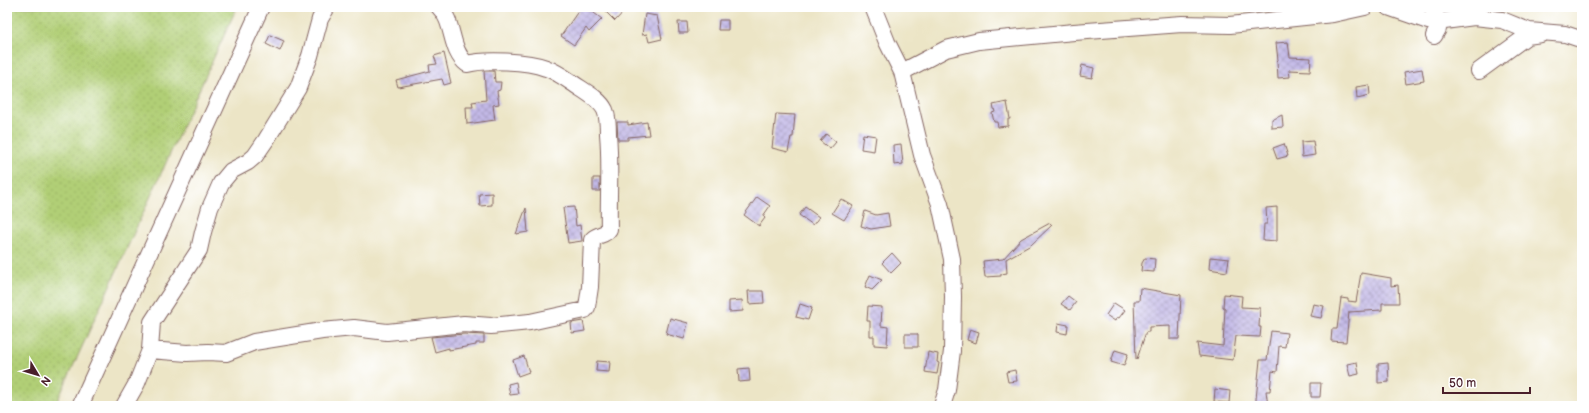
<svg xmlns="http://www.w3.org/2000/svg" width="1589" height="413" font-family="'Balsamiq Sans',sans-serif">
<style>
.grass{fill:url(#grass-dots);stroke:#7e7750}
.building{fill:url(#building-cross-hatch)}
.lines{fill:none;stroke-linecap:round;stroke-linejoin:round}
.minor-casing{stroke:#836461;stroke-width:18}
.minor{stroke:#fff;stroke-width:16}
</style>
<defs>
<pattern id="grass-dots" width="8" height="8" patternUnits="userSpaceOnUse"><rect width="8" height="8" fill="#b1cf76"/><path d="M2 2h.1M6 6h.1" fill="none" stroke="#9ab166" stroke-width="1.8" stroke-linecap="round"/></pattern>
<pattern id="building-cross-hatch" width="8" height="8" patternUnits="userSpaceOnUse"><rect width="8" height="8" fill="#c3b9e7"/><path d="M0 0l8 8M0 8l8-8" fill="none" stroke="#a096bb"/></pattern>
</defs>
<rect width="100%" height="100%" fill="#fff"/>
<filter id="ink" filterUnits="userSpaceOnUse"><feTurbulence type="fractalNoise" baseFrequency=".025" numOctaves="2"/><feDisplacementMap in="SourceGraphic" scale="8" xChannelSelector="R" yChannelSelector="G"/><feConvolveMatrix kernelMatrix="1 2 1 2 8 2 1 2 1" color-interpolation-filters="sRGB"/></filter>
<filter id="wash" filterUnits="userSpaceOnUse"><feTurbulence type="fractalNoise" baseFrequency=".012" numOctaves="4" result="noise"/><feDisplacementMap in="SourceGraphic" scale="16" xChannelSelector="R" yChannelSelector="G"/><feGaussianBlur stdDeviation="0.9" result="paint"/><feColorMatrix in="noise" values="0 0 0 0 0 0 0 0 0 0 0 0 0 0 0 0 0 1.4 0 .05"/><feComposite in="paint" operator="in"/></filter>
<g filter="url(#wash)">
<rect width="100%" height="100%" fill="#ece5c6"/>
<path class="grass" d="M7,7H237L55,406H7Z"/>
<g id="blocks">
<path class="building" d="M581,7H586L602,19L589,32L586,28L574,45L561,36Z
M601,7H628L615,21Z
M645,14L657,16L662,39L649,42L647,34L642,35Z
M719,20H728V30H718Z
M678,22H687L688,33H679Z
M270,35L284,41L280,51L266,44Z
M1288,42L1290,57L1311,58L1310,71L1289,70L1290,77L1278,78L1277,61L1278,60L1276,43Z
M444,53L451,83L444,85L442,79L398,87L396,80L430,71L429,65L437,64L434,56Z
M1082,65L1094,68L1092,78L1080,76Z
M1422,69L1424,81L1406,84L1404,72Z
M484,71H494L495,82H501L500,90L497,91L499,104L493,105L495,120L467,124L466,107H473L472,102L486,100Z
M1369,85L1370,95L1357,98L1356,87Z
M1007,102L1010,119H1008V126L998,127L997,122H994L992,113L995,112L993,105Z
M776,114L795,115L793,137H791L788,152L772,148Z
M1282,115L1283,127L1272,128V120Z
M617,122H628V125L647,122L649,135L628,137V140H618Z
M826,134L836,142L830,149L820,141Z
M863,134L876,136L874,151L861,149Z
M1313,141L1315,155L1302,157L1301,142Z
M901,144L903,164L894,165L893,145Z
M1284,144L1288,156L1277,159L1273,148Z
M593,178H600V191H593Z
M492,193V205L480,206L479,194Z
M757,197L770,206L763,216L765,218L759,226L744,215Z
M841,199L853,206L844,220L832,213Z
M574,207L576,226L580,225L582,241L568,243L563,208Z
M805,207L819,217L813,225L799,215Z
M1277,207V241L1263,240L1264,224H1267L1266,208Z
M526,208L528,232L516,234Z
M865,211L876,215L888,213L890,226L871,229L861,226Z
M1050,223L1052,225L1031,245L1006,259L1007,273L1001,274V276L985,277L983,261L1003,259L1021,239Z
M892,253L901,263L891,273L882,263Z
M1210,257L1229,259L1227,272L1209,269Z
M1145,258L1155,259L1154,272L1141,271L1142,263Z
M1361,273L1391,278V286L1398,285L1399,303H1382V310L1349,312L1346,342L1331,341L1332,329H1337L1341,298L1348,299V301L1356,302Z
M870,275L882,280L872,290L865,287Z
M1140,288L1181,295L1179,339H1170V326L1149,327V332H1146L1137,359H1136L1134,301H1139Z
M748,291H763L764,303L749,304Z
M1224,294L1242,296L1241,307L1260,308L1259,327H1261L1260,337L1236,336L1233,360L1199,356L1197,343L1223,346L1225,308L1223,307Z
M1068,296L1076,302L1070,310L1061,304Z
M742,300L743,311L729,312V301Z
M1114,303L1125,310L1119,318L1117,317L1115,321L1106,315Z
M800,304L812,308L808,320L796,317Z
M1313,304L1324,306L1321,318L1310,316Z
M868,306L882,307L881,326L888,327L887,346L874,345V336H870V321H867Z
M670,318L688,323L684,339L666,334Z
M583,321L585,331L572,333L571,323Z
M1058,323L1068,325L1067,334L1057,332Z
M970,329L979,332L976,343L967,340Z
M1271,331L1287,333L1285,347L1279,346L1277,372L1272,371L1270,391H1266L1268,406H1256V399L1260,360H1267Z
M464,334L484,335V343H476V345L449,350V348L435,352L431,337Z
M905,334H918V347H905Z
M1115,350L1128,354L1124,366L1111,362Z
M928,352L938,354L937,362L939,363L937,374L925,372Z
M524,356L529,372L518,376L513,360Z
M597,361L610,362L609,372L596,371Z
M1357,362L1359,374L1350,376L1347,364Z
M1388,363L1389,382L1378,383V364Z
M749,368L750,381L739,382L738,369Z
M1015,370L1017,381L1008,382L1006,372Z
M516,382L518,394L510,395L508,384Z
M1311,383H1321L1320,397H1311Z
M1215,389L1230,391L1229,403L1214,402Z"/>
</g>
</g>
<g filter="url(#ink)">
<use href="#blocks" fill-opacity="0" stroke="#836461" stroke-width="1"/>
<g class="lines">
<defs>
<path id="minor" d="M873,7L887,42L902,72L922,155L940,204L952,259L953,297L952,351L947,390L942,406
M1388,7L1428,21L1437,22L1474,17L1502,20L1529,31L1565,34L1577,38L1582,39
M1434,36L1438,29L1434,7
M1479,71L1527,36L1541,34
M902,72L946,49L979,41L1074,32L1182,24L1230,25L1333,14L1365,7
M150,350L187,353L208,352L226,353L254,342L322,331L354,328L387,332L464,324L491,326L530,322L585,310L587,307L590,287L592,240C596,234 605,236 609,229C608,197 611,166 608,134C608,127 608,117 605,110C600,100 589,94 580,88C569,81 558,72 546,68C528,61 485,59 467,64C449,50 455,22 439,7
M80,406L261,7
M124,406L137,383L150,350L152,322L199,250L203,232L210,208L221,183L231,171L248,162L255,156L266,140L298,88L310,56L320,19L327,7"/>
</defs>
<use href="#minor" class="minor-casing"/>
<use href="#minor" class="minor"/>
</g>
</g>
<rect width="1589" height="413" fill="none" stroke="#fff" stroke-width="24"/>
<g transform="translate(38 375) rotate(128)" stroke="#ffffff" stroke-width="3" paint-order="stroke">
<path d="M0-3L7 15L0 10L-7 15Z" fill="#4a1f2b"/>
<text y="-6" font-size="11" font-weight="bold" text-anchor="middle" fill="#4a1f2b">N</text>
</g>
<path d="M1443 387v6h87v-6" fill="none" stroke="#4a1f2b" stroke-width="2"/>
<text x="1449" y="387" font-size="12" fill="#4a1f2b" stroke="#ffffff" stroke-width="3" paint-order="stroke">50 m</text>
</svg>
